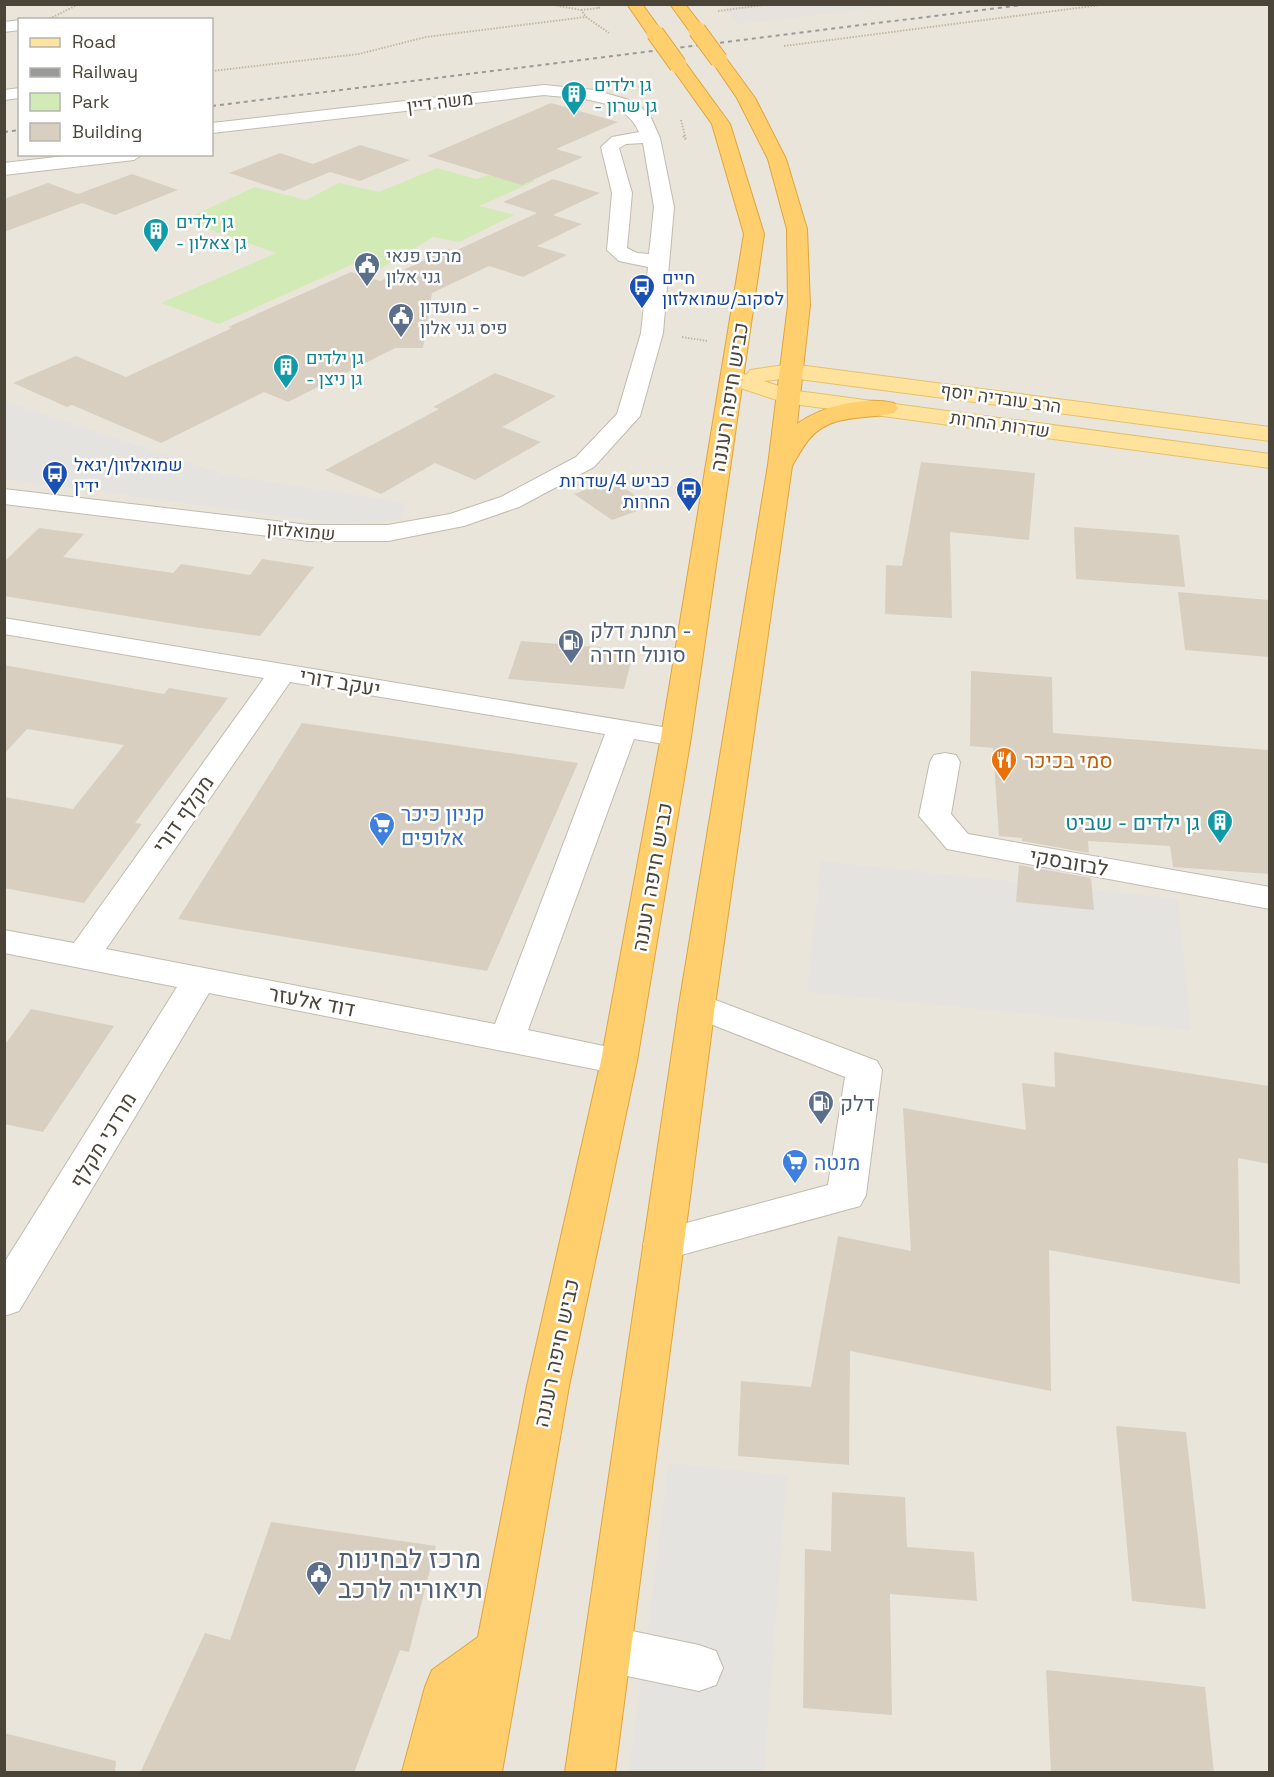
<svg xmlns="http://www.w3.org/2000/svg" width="1274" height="1777" font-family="'Space Grotesk',Heebo,sans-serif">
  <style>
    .residential { fill: #eae5da; fill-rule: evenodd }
    .industrial { fill: #e6e2dd }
    .green { fill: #d2eab5 }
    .parking { fill: #e5e3e0 }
    .building { fill: #d8cfc1 }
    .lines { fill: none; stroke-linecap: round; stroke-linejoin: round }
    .minor-casing { stroke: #c2bbae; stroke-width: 2 }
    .major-casing { stroke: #e6c16a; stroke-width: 2 }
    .highway-casing { stroke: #e0a43c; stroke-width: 2 }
    .path { stroke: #c4b79f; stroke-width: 2; stroke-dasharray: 1.5 1.5; stroke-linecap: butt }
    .minor { fill: #fff; fill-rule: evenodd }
    .major { fill: #ffe39c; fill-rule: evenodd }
    .highway { fill: #ffcf6e; fill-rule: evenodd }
    .rail { stroke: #9a9a9a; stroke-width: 2; stroke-dasharray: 4 4; stroke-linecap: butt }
    .highway-bridge-casing { stroke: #e0a43c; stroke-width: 19; stroke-linecap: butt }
    .highway-bridge { stroke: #ffcf6e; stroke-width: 17 }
    .labels { text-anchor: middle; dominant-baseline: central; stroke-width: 5; stroke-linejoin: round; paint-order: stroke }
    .far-culture-label { font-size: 18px; fill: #0d838f; stroke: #fff; text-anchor: start }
    .far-street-label { font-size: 18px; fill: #4b4439; stroke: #fff }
    .far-service-label { font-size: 18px; fill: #4e5e75; stroke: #fff; text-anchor: start }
    .far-transit-label { font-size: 18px; fill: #164399; stroke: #fff; text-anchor: start }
    .street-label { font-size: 21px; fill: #4b4439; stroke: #fff }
    .service-label { font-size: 21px; fill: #4e5e75; stroke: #fff; text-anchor: start }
    .food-label { font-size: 21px; fill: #c56008; stroke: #fff; text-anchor: start }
    .shop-label { font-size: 21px; fill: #366cbe; stroke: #fff; text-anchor: start }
    .culture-label { font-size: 21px; fill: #0d838f; stroke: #fff; text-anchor: end }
    .near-service-label { font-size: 26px; fill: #4e5e75; stroke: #fff; text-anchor: start }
  </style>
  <rect width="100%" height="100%" fill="#f6f3ec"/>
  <path class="residential" d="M5 5H1269V1772H5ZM20 20H212V154H20Z"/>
  <path class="industrial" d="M722 5H899L738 24Z"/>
  <path class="green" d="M437 168 476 179 500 171 535 181 479 206 514 215 459 242 433 237 378 270 355 263 219 324 161 303 276 253 183 220 255 187 306 200 339 183 379 192Z"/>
  <path class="parking" d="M5 401 226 475 406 503 400 520 340 524 5 479Z
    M821 861 1178 899 1191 1030 807 992Z
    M669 1463 787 1476 764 1772H629Z"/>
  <path class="building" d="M551 103 618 122 556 149 583 157 522 185 427 156Z
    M360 145 410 160 360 181 330 172 284 191 229 173 280 153 313 164Z
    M132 174 178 190 115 215 82 203 4 232V199L48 183 78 194Z
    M553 179 600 193 553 215 582 224 537 246 567 255 523 277 489 266 432 293 423 348H395L288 402 264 392 161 443 72 405 67 407 13 383 76 356 126 377 232 328 228 327 351 272 380 281 448 249 455 251 537 213 503 202Z
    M495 373 556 396 502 427 541 442 475 480 435 463 381 494 325 470 439 409 433 407Z
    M921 462 1035 473 1029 540 950 532 952 618 885 614 886 565 902 566Z
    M613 480 651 506 612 520 574 494Z
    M1074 527 1179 535 1185 587 1076 579Z
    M39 528 84 534 63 557 173 573 181 564 250 575 262 559 314 567 260 636 187 626 4 596V562Z
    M1178 592 1269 600V657L1185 650Z
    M521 641 634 650 624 689 508 679Z
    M4 665 164 694 169 688 228 698 135 823 142 824 84 903 4 888V797L73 809 124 745 27 729 4 754Z
    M971 671 1052 677 1053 733 1269 750V874L1173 867 1170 846 1088 841 1089 853 1022 841V838L999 836 993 748 970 746Z
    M302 723 578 763 487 971 178 919Z
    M1019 865 1091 878 1094 910 1016 902Z
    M31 1009 114 1026 43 1132 4 1124V1046Z
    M1054 1052 1269 1086V1164L1238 1158 1240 1284 1049 1250 1051 1391 850 1351 849 1465 738 1456 741 1381 811 1387 838 1236 911 1251 903 1108 1026 1130 1022 1083 1055 1087Z
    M1116 1426 1186 1432 1206 1609 1132 1601Z
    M832 1492 905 1497 907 1547 974 1552 977 1601 890 1594 892 1715 803 1708 805 1549 831 1551Z
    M271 1522 436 1546 409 1652 400 1650 354 1773H140L205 1633 230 1640Z
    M1046 1670 1205 1687 1214 1773H1051Z
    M4 1733 116 1761 115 1773H4Z"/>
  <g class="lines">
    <defs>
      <path id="minor" d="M20 20V30L4 32V22Z
        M544 85 594 90 629 100 641 107 651 118 660 138 674 207 663 333 640 416 594 467 519 507 464 526 388 541H309L4 504V489L309 525H388L450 514 501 497 576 457 617 414 641 333 648 267 619 261 607 250 612 193 601 147 612 137 639 132C624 97 578 99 544 95L212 133V123ZM643 143 654 207 649 254 637 253 627 248 632 193 619 148 626 144Z
        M20 88V98L4 100V90Z
        M82 154H143L134 160 4 175V163Z
        M4 618 687 731 691 737 687 743 676 746 634 739 528 1030 632 1052 637 1061 632 1070 619 1074 209 993 19 1311 4 1316V1263L177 987 4 953V930L74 943 264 678 4 634ZM290 682 605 734 495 1024 106 949Z
        M945 753 956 755 960 762 951 814 968 834 1270 887V909L947 849 919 816 930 762 934 755Z
        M697 993 877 1061 882 1070 866 1195 860 1206 663 1260 649 1255 643 1244 649 1233 828 1185 845 1077 685 1014 679 1005 685 996Z
        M608 1626 699 1645 716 1651 723 1668 716 1685 699 1691 608 1672 591 1665 584 1649 591 1633Z"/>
      <path id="major" d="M791 364 1270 427V441L791 378 764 381 790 390 1270 454V468L786 403 725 383 722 378 725 373 733 371 747 375 750 370Z"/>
      <path id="highway" d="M627 4H642L663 33 661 36H649Z
        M670 4H685L705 30 703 33H691Z
        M719 55 725 57 755 98 786 159 807 229 810 305 797 424C821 406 865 396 894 403L898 408 894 413C865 420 832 413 810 438 803 446 798 456 792 466L715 1005 615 1772H565L679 1005 768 465 788 305 787 229 768 159 737 98 711 60Z
        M678 60 684 61 730 124 764 234 691 737 637 1061 569 1386 502 1772H402L425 1687 432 1670 478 1637 527 1386 601 1061 661 737 744 234 712 124 670 65Z"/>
    </defs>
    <use href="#minor" class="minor-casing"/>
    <use href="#major" class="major-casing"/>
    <use href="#highway" class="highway-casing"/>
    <path class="path" d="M191 4H205
      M548 4 581 10 586 17 609 33
      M581 10 599 8 597 4
      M718 11 771 4
      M47 20 77 5 86 4
      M784 46 1108 4
      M212 71 359 54 426 37 586 17
      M681 120 686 140 682 135
      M682 337 707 341"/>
    <use href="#minor" class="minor"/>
    <use href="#major" class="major"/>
    <use href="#highway" class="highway"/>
    <path class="rail" d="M212 106 1030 4
      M4 132 20 130"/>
    <defs>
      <path id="highway-bridge" d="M697 30 719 60
        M655 33 678 65"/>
    </defs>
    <use href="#highway-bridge" class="highway-bridge-casing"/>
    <use href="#highway-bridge" class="highway-bridge"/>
  </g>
  <defs>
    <symbol id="building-pin" viewBox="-11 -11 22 30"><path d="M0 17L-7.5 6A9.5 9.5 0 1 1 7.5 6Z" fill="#0f9aa8" stroke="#fff"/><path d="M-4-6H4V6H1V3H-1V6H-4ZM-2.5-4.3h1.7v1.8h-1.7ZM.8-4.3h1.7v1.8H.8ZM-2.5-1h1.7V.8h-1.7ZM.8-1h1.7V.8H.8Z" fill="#fff"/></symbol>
    <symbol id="civic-pin" viewBox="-11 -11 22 30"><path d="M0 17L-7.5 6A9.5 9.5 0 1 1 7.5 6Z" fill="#5c6f8a" stroke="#fff"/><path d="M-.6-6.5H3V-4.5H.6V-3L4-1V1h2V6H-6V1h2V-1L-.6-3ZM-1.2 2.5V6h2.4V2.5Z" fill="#fff"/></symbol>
    <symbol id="bus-pin" viewBox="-11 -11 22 30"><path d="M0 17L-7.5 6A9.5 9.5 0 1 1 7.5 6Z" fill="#1a4fb4" stroke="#fff"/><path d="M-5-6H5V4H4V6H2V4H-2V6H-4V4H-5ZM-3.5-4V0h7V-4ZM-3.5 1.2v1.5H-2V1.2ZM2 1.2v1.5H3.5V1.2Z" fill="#fff"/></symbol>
    <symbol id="fuel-pin" viewBox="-11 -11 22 30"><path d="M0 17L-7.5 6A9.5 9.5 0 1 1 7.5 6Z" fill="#5c6f8a" stroke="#fff"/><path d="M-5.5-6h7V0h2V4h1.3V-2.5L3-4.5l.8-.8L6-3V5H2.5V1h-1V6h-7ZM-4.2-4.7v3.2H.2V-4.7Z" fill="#fff"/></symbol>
    <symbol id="restaurant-pin" viewBox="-11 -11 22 30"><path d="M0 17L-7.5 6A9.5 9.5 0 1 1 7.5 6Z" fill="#e8710a" stroke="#fff"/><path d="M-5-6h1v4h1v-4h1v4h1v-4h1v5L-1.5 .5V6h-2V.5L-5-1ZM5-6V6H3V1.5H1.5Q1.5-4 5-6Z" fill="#fff"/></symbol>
    <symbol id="supermarket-pin" viewBox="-11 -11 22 30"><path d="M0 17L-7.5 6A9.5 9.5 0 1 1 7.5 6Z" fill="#3f7fe0" stroke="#fff"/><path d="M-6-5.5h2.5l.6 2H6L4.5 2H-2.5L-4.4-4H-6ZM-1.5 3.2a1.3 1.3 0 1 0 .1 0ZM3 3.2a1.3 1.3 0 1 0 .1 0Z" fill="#fff"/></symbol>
  </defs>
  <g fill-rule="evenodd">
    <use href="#building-pin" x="559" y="79" width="30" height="40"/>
    <use href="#building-pin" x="141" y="216" width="30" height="40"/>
    <use href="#civic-pin" x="352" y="250" width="30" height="40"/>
    <use href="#bus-pin" x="627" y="272" width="30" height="40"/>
    <use href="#civic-pin" x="386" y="301" width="30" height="40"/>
    <use href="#building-pin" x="271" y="352" width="30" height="40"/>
    <use href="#bus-pin" x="40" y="459" width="30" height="40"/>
    <use href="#bus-pin" x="674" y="475" width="30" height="40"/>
    <use href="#fuel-pin" x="556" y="627" width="30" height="40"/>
    <use href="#restaurant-pin" x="989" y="745" width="30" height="40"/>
    <use href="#building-pin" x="1205" y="807" width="30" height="40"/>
    <use href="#supermarket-pin" x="367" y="810" width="30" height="40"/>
    <use href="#fuel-pin" x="806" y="1088" width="30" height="40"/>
    <use href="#supermarket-pin" x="780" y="1147" width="30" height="40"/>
    <use href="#civic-pin" x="304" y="1559" width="30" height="40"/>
  </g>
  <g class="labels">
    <g class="far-culture-label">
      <text x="594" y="84">גן ילדים<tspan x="594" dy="21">- גן שרון</tspan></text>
      <text x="176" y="221">גן ילדים<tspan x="176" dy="21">- גן צאלון</tspan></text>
      <text x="306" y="357">גן ילדים<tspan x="306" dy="21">- גן ניצן</tspan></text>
    </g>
    <g class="far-street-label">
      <text transform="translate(440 102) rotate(-7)">משה דיין</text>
      <text transform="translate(1001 398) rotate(8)">הרב עובדיה יוסף</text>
      <text transform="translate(1000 424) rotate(8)">שדרות החרות</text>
      <text transform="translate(301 531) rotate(5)">שמואלזון</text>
    </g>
    <g class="far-service-label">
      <text x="386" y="255">מרכז פנאי<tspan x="386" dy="21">גני אלון</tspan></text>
      <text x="420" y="306">מועדון -<tspan x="420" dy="21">פיס גני אלון</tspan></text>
    </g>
    <g class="far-transit-label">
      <text x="662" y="277">חיים<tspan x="662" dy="21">לסקוב/שמואלזון</tspan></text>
      <text x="74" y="464">שמואלזון/יגאל<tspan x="74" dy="21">ידין</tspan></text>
      <text x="670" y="480" text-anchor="end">כביש 4/שדרות<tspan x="670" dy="21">החרות</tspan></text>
    </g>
    <g class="street-label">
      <text transform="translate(729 397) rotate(-81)">כביש חיפה רעננה</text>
      <text transform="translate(340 682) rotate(10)">יעקב דורי</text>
      <text transform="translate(183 814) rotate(-55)">מקלף דורי</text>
      <text transform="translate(1069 862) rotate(10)">לבזובסקי</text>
      <text transform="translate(652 877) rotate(-80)">כביש חיפה רעננה</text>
      <text transform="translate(312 1001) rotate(11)">דוד אלעזר</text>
      <text transform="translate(103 1140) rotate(-59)">מרדכי מקלף</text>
      <text transform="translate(556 1353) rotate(-78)">כביש חיפה רעננה</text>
    </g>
    <g class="service-label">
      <text x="590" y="630">תחנת דלק -<tspan x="590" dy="24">סונול חדרה</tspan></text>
      <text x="840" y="1103">דלק</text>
    </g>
    <g class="food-label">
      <text x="1024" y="760">סמי בכיכר</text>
    </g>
    <g class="shop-label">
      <text x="401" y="813">קניון כיכר<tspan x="401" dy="24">אלופים</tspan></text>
      <text x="814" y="1162">מנטה</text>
    </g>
    <g class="culture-label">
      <text x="1200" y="822">גן ילדים - שביט</text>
    </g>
    <g class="near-service-label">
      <text x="338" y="1559">מרכז לבחינות<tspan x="338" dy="30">תיאוריה לרכב</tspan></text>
    </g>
  </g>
  <rect width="1274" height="1777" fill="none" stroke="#4b4439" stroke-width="12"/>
  <rect x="18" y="18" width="195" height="138" fill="#ffffff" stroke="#b7b4b0" stroke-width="1.5"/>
  <rect x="30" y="38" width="30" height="9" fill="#ffe39c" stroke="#b7b4b0" stroke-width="1.5"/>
  <text x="72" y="48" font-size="18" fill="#4b4439">Road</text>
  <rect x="30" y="68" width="30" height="9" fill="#9a9a9a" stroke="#b7b4b0" stroke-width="1.5"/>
  <text x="72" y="78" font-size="18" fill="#4b4439">Railway</text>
  <rect x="30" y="93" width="30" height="18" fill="#d2eab5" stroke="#b7b4b0" stroke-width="1.5"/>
  <text x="72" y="108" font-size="18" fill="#4b4439">Park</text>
  <rect x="30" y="123" width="30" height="18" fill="#d8cfc1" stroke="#b7b4b0" stroke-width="1.5"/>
  <text x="72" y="138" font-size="18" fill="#4b4439">Building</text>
</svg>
